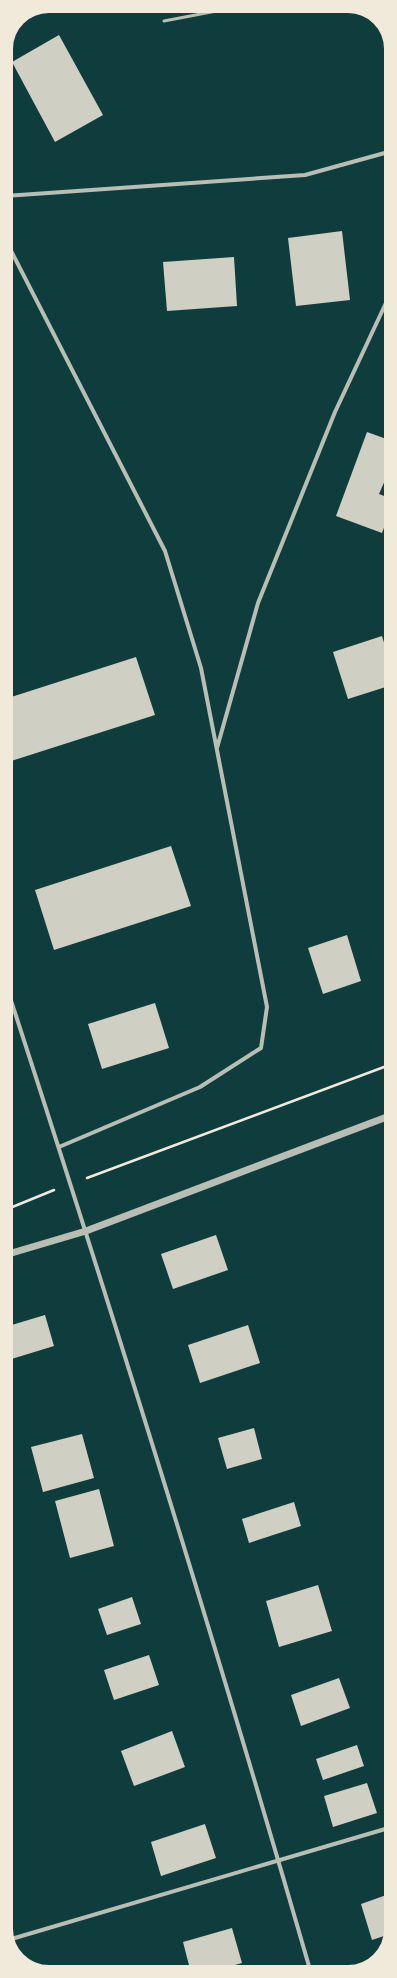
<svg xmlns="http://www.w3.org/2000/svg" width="397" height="1978" font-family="'PT Sans Narrow',sans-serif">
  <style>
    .building { fill: #cfcfc3 }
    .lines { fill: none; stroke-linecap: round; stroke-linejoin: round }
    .path { stroke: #f1e9da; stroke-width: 2.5 }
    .service { stroke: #b8beb3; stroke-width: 3 }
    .minor { stroke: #b8beb3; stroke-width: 4 }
    .tertiary { stroke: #b8beb3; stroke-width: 7 }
    .rim { fill: none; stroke: #f1e9da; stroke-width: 2 }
  </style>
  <rect width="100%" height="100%" fill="#0f3d3e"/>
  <path class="building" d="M59 35 103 115 55 142 12 62Z
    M342 231 350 300 296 306 288 238Z
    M234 257 237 306 167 311 163 262Z
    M367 432 392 441V480L386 478 379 494 392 499V507L382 533 336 516Z
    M382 636 392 669V685L348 699 333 652Z
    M136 657 155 715 5 763V699Z
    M171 846 191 906 54 950 35 890Z
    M347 935 361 981 323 994 308 948Z
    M155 1003 169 1048 102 1069 88 1024Z
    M216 1235 228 1270 173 1289 161 1254Z
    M45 1315 54 1346 5 1361V1327Z
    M248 1325 260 1363 200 1383 188 1345Z
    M254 1428 262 1459 227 1469 218 1438Z
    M82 1434 94 1478 43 1492 31 1447Z
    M99 1489 114 1546 70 1558 55 1501Z
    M294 1502 301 1526 249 1543 242 1519Z
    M318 1585 332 1631 279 1647 266 1601Z
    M132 1597 141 1624 107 1635 98 1609Z
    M149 1655 159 1685 114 1700 104 1670Z
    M339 1678 350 1708 301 1726 291 1695Z
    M172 1731 185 1767 134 1786 121 1751Z
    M357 1745 364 1766 323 1780 316 1759Z
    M367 1783 377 1813 333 1827 324 1796Z
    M205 1824 216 1858 161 1876 151 1842Z
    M392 1893V1929L390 1934 372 1940 361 1904Z
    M232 1928 242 1963 207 1973H191L183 1942Z"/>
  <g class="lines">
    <path class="path" d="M87 1178 392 1064
      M5 1210 54 1190"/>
    <path class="service" d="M164 21 248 5"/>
    <path class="minor" d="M5 196 305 175 392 151
      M5 239 165 551 201 668 267 1007 261 1048 200 1087 59 1147
      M217 748 258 603 335 412 392 290
      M5 982C112 1310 215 1641 311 1973
      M8 1940 392 1827"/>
    <path class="tertiary" d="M5 1255 86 1231 392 1115"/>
  </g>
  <path d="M0 0H397V1978H0ZM49 12H348A37 37 0 0 1 385 49V1929A37 37 0 0 1 348 1966H49A37 37 0 0 1 12 1929V49A37 37 0 0 1 49 12Z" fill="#f1e9da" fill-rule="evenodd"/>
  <path class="rim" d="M49 12H348A37 37 0 0 1 385 49V1929A37 37 0 0 1 348 1966H49A37 37 0 0 1 12 1929V49A37 37 0 0 1 49 12Z"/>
</svg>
